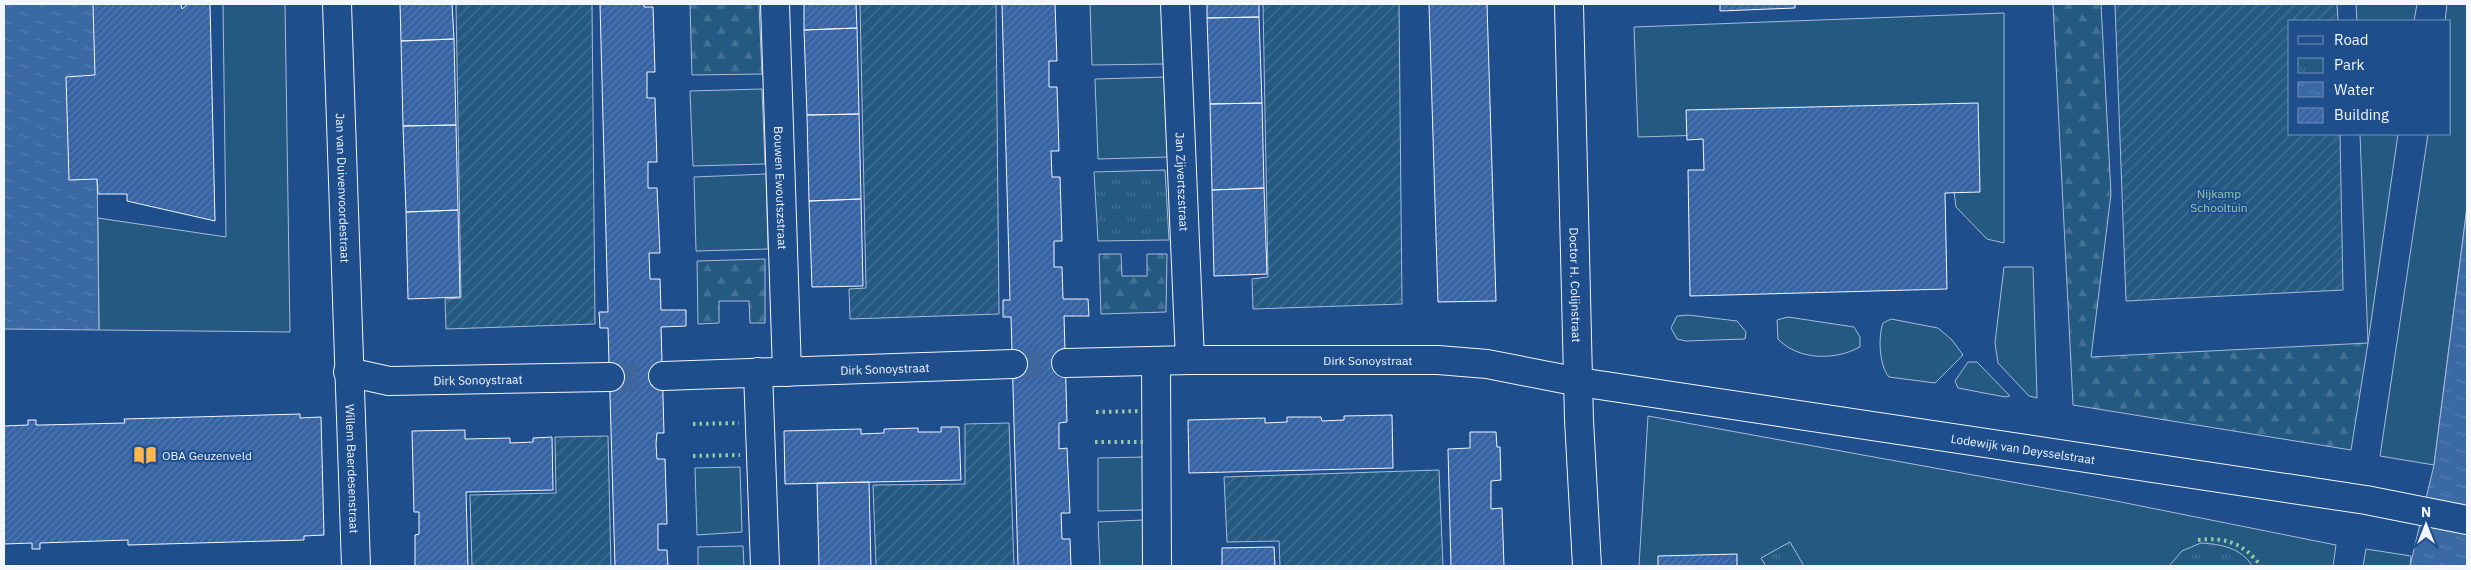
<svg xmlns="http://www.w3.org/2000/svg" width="2471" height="570" font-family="'IBM Plex Sans',sans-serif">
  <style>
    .grass { fill: #245a82; stroke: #a8bbd7 }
    .forest { fill: url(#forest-firs); stroke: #a8bbd7 }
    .park { fill: url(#park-tufts); stroke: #a8bbd7 }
    .garden { fill: url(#garden-furrows); stroke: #a8bbd7 }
    .water { fill: url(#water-ripples); stroke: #a8bbd7 }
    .building { fill: url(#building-hatch); stroke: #f2f6ff }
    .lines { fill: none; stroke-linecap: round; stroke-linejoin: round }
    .minor-tunnel { stroke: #3f679d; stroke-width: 28; stroke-dasharray: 28 14; stroke-linecap: butt }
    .minor-casing { stroke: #f2f6ff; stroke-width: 30 }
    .minor { stroke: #1f4e8c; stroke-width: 28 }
    .hedge { stroke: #97c8a6; stroke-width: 4; stroke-dasharray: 2.5 4; stroke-linecap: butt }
    .labels { text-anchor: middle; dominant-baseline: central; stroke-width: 4; stroke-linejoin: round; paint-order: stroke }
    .street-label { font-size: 12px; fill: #f2f6ff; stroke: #1f4e8c }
    .park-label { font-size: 12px; fill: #97c8a6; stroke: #1f4e8c }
    .poi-label { font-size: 12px; fill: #f2f6ff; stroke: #1f4e8c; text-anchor: start }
  </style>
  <defs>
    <pattern id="forest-firs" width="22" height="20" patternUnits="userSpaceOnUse" patternTransform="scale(1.25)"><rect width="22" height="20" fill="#245a82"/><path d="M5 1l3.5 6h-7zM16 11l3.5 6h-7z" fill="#447295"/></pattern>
    <pattern id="park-tufts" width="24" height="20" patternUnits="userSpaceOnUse" patternTransform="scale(1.25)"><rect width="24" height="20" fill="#245a82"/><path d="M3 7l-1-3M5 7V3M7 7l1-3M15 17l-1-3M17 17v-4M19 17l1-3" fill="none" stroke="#447295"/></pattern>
    <pattern id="garden-furrows" width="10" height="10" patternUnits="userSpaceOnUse" patternTransform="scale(1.25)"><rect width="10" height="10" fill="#245a82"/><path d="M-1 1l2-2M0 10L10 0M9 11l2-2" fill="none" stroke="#447295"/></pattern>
    <pattern id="water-ripples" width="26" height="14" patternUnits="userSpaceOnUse" patternTransform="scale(1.25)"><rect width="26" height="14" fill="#3b69a3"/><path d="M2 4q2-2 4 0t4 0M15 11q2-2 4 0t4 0" fill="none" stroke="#587fb1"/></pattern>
    <pattern id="building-hatch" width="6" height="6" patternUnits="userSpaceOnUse" patternTransform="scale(1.25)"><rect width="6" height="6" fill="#3563a3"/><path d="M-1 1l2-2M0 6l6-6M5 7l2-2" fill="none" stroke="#537ab1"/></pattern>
  </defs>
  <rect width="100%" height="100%" fill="#1f4e8c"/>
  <path class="grass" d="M223 4H285L290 332 99 330 98 218 226 237Z
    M1090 4H1162L1164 64 1092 65Z
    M2356 4H2417L2414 21H2357Z
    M2447 4H2467V207L2434 465 2380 456 2428 134H2450V21H2445Z
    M2004 13V243L1987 239 1956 207 1946 128 1638 137 1634 27Z
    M1166 77 1169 157 1098 159 1095 79Z
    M762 89 765 164 693 166 690 91Z
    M2360 134H2398L2368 343Z
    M766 174 768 249 696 251 694 177Z
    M2004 267H2033L2037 398 2029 396 1998 363 1995 343Z
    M1688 315 1737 321 1746 332 1745 339 1686 341 1677 339 1671 328 1677 316Z
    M1788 317 1854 327 1860 337V347C1834 361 1798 360 1778 339L1777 320Z
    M1891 319 1938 328 1952 340 1963 355 1935 383 1889 377C1879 365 1878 337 1883 323Z
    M1968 362H1977L2010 396 2005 397 1958 388 1955 381Z
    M1648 416 2111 500 2336 545 2333 566H1639Z
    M1143 457 1144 510 1098 511V458Z
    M740 467 742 532 697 535 695 468Z
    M1143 520 1144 566H1100L1098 522Z
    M743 546 744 566H698V547Z
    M2366 549 2411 556 2410 566H2363Z"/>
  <path class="forest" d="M690 4H759L762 74 692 75Z
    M2053 4H2101L2111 194 2091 357 2368 343 2351 450 2073 405Z
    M1099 254H1121L1122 276H1147V254H1167L1166 312 1101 314Z
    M765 259V323H750L749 301H719V323L698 324 697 261Z"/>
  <path class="park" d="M1165 170 1169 240 1098 241 1094 172Z
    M1790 542 1804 566H1766L1761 558Z
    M2201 543C2220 544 2242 548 2252 566H2169L2182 551Z"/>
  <path class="garden" d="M456 4H592L595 324 446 329 445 299 461 298Z
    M860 4H996L999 314 850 319 849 289 866 288Z
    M1263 4H1399L1402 304 1253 309 1252 279 1268 277Z
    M2115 4H2337L2338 21H2290V134H2340L2343 290 2126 301Z
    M1009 423 1014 566H876L873 485 965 484V424Z
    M608 436 611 566H472L470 495 556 493 555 437Z
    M1439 470 1443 566H1280L1279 541 1227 542 1224 477Z"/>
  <path class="water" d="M4 4H95L99 330 4 329Z
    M2467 207V566H2410L2434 465Z"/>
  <path class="building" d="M93 4H181L182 9 188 4H210L215 221 127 201V194H98L97 179 69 180 66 77 95 75Z
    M400 4H452L454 39 401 41Z
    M600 4H644V7H653L655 72H647V98H655L657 162H648V188H657L660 253H649L650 279H660L661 310H686V326L661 327 664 433H657L656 444 657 459H665L667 524H658V550H667L668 566H615L608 328H600L599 312H608Z
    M804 4H856L857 28 804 30Z
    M1002 4H1055L1057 61H1049V87H1057L1059 151H1051L1052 177H1060L1062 241H1054V267H1062L1063 299H1088L1089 316H1064L1067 422 1059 423V449L1067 448 1070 513H1061L1062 539H1070L1071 566H1018L1011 317H1003V300H1010Z
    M1207 4H1259V17L1207 18Z
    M1429 4H1487L1496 301 1438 302Z
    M1720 4H1795V8L1720 11Z
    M1259 17 1262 103 1210 104 1207 18Z
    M857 28 859 114 807 115 804 30Z
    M454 39 456 125 403 126 401 41Z
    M1262 103 1264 188 1212 190 1210 104Z
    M1978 103 1980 192 1945 193 1947 289 1690 296 1688 170H1704L1703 139 1687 140 1686 110Z
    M859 114 861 199 809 201 807 115Z
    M456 125 458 210 406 212 403 126Z
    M1264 188 1267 274 1214 276 1212 190Z
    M861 199 863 286 812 287 809 201Z
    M458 210 460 297 408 299 406 212Z
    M300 414V418L321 417 324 535 304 536V540L128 545V540L40 543V549H32V543L4 544V426L28 425V420H36V425H42L125 423 124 419Z
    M1392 415 1393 468 1189 473 1188 420 1265 418V423L1287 422V417H1321L1322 421 1344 420V416Z
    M941 427H959L961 480 785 484 784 431 861 429V434L884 433V429L918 428V432H941Z
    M465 430V439L510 438V443L533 442V438L552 437 553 490 466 492 468 566H415V535L419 534V512H414L412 431Z
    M1470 432H1496L1497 447H1500L1501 480 1491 481V509L1502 508 1504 566H1451L1448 449 1470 448Z
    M869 482 871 566H819L817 483Z
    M1274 547 1275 566H1222V548Z
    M1737 554V566H1658V556Z"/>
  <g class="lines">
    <path class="minor-tunnel" d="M1013 364 1066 363
      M610 377 663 376"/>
    <defs>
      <g id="minor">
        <path id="s1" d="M337 4 356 566"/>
        <path id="s2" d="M775 4 787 372"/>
        <path id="s3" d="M1175 4 1190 360"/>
        <path id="s4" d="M1569 4 1579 420 1587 566"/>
        <path d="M1156 362 1157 566"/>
        <path id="s5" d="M1066 363 1190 360H1438L1487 364 1579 382 2366 500 2467 520"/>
        <path id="s6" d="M348 372 389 381 610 377"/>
        <path d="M758 372 765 566"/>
        <path id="s7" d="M663 376 1013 364"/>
      </g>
    </defs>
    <use href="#minor" class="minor-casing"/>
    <use href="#minor" class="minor"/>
    <path class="hedge" d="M1096 412 1142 411
      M693 424 739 423
      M1095 442H1144
      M693 456 740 455
      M2198 540C2226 537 2243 543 2261 566"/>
  </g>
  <defs>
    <symbol id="library-bare" viewBox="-9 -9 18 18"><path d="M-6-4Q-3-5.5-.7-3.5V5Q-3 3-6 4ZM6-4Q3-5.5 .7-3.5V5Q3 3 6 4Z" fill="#ffb74d" stroke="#1f4e8c" stroke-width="2.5" paint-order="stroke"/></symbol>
  </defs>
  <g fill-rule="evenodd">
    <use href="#library-bare" x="129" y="439" width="32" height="32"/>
  </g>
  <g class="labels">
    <g class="street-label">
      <text stroke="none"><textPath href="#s3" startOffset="178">Jan Zijvertszstraat</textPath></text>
      <text stroke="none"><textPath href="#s1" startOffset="184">Jan van Duivenvoordestraat</textPath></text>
      <text stroke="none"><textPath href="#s2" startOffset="184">Bouwen Ewoutszstraat</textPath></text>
      <text stroke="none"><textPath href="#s4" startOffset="281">Doctor H. Colijnstraat</textPath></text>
      <text stroke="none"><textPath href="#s5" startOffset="302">Dirk Sonoystraat</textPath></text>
      <text stroke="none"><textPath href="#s7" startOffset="222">Dirk Sonoystraat</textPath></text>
      <text stroke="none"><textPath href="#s6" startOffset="131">Dirk Sonoystraat</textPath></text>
      <text stroke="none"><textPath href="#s5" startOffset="964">Lodewijk van Deysselstraat</textPath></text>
      <text stroke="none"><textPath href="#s1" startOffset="465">Willem Baerdesenstraat</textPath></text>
    </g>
    <g class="park-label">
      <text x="2219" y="193">Nijkamp<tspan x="2219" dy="14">Schooltuin</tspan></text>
    </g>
    <g class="poi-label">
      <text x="162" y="455">OBA Geuzenveld</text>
    </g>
  </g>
  <rect width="2471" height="570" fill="none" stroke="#f2f6ff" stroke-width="10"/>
  <rect x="2288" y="20" width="162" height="115" fill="#1f4e8c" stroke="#7391ba"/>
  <rect x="2298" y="36" width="25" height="8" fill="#1f4e8c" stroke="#7391ba"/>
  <text x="2334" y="45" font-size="15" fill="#f2f6ff">Road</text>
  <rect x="2298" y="58" width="25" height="15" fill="url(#park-tufts)" stroke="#7391ba"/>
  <text x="2334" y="70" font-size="15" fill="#f2f6ff">Park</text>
  <rect x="2298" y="82" width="25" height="15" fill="url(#water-ripples)" stroke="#7391ba"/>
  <text x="2334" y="95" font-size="15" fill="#f2f6ff">Water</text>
  <rect x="2298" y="108" width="25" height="15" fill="url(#building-hatch)" stroke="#7391ba"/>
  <text x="2334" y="120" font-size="15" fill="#f2f6ff">Building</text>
  <g transform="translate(2426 525)" stroke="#1f4e8c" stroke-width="4" paint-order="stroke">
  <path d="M0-4L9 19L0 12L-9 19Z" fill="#f2f6ff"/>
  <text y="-8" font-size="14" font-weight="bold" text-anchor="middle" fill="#f2f6ff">N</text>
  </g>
</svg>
